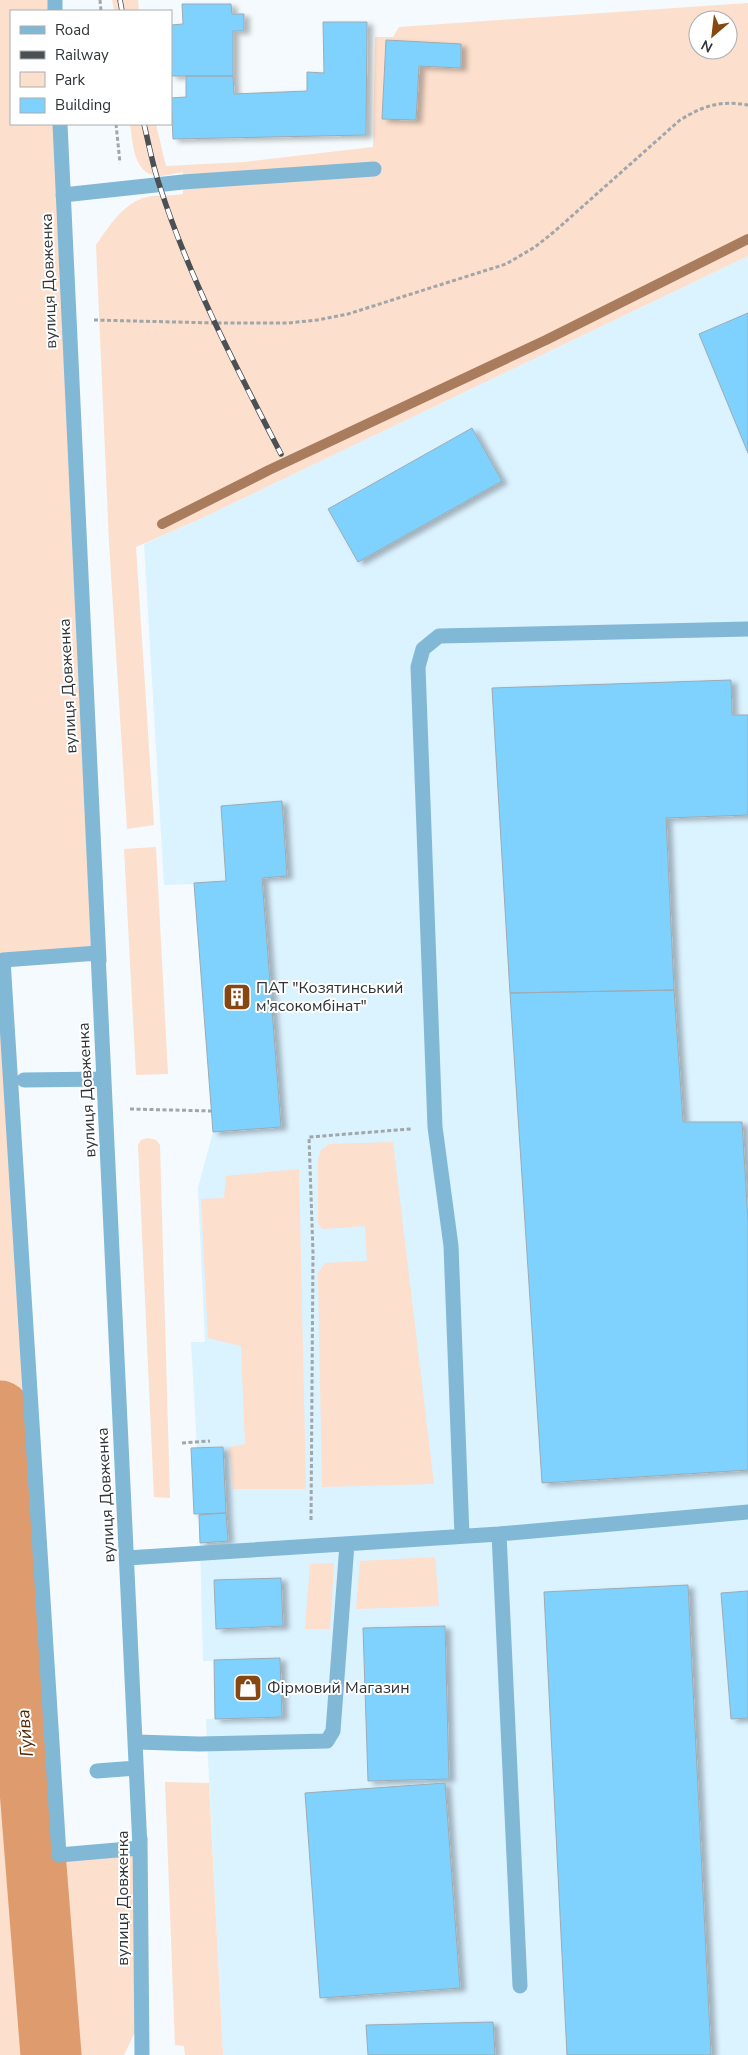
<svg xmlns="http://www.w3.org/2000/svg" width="748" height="2055" font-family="'Nunito Sans',sans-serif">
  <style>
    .built { fill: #dbf2ff }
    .green { fill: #fcdfcd; fill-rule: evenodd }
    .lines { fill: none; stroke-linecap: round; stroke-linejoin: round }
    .stream { stroke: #a97c5d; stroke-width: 10 }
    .river { stroke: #de9b6d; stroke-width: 61 }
    .building { fill: #7fd2fd; stroke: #9dabb3; filter: url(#shadow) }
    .path { stroke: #a0a6a9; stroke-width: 3; stroke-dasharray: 4 2.5; stroke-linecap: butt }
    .minor { stroke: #80b8d6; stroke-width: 15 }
    .rail-casing { stroke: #4a5053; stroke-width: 5.5 }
    .rail { stroke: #fff; stroke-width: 4; stroke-dasharray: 11; stroke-linecap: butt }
    .labels { text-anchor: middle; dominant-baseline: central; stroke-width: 4; stroke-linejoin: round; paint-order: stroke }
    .street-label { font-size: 16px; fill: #2e3437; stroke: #fff }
    .poi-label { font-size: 16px; fill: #2e3437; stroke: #fff; text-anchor: start }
    .water-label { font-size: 18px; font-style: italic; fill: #512601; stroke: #fff }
  </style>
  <defs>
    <filter id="shadow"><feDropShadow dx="5.5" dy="3" stdDeviation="2.5" flood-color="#0004"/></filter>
  </defs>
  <rect width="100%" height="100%" fill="#f4fafd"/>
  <path class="built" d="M748 256V2055H223L206 1719 282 1716 280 1659 203 1661 200 1543 199 1515 194 1514 191 1448H197L191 1342H205L198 1188 213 1132 194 884 164 885 144 544 198 520Z"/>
  <path class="green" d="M0 0H55V11H11V124H60L98 953 3 960 59 1855 140 1848 141 2020 124 2055H0Z
    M112 0H138L139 11H114Z
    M748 3V256L198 520 136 547 154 825 127 829 109 542 96 245C111 224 124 201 151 196 162 195 173 196 183 194V172C175 173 167 176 159 176 133 175 133 143 130 124H156L166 166 244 162 373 147 375 37H393L399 27ZM698 20H728V50H698Z
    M156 847 168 1074 136 1075 124 849Z
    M148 1138 156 1140 160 1145 170 1498 154 1497 138 1145 141 1140Z
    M393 1142 434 1484 322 1487 318 1273 325 1263 367 1261 365 1226 322 1229 318 1223V1160L321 1150 329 1144Z
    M299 1169 306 1489H233L229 1447 245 1444 241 1346 208 1338 201 1199 224 1198 226 1176Z
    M435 1557 439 1606 356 1609 360 1561Z
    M334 1563 330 1629H305L310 1564Z
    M165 1782 209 1783 223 2055H185L184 2046 175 2045Z"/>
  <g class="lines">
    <path class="stream" d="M162 524 269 470 546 340 748 239"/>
    <path class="river" d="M0 1411 51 2055"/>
  </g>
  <path class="building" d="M182 4H231L232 14H244V31H233V76H171V25L183 24Z
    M323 22H367L366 135 173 139 171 98 186 97V76H233L234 94 307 91V72L324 73Z
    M386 40 461 44V68L419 66 416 120 382 119Z
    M748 313V453L699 334Z
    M472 428 502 481 358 562 328 509Z
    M731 680 732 715H748V815L666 818 674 990 510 993 492 688Z
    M282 801 287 876 262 878 281 1127 213 1132 194 883 226 881 221 806Z
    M674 990 683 1122H742L748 1222V1470L542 1483 510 993Z
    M223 1447 226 1513 194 1514 191 1448Z
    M226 1513 228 1541 200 1543 199 1515Z
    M281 1578 283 1626 216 1629 214 1580Z
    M688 1585 711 2055H567L544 1592Z
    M748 1591V1718L731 1719 721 1593Z
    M445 1626 449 1779 368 1781 363 1628Z
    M280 1658 282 1717 215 1719 214 1660Z
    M445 1783 460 1988 320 1998 305 1793Z
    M493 2022 495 2055H368L366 2025Z"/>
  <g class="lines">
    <path class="path" d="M100 0 101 11
      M116 124 120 163
      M94 320 214 323H288L317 320 348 314 506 264 535 247 555 231 680 120C703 106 720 100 748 105
      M130 1109 212 1111
      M182 1443 210 1441
      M311 1520 313 1253 309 1137 411 1129"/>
    <path class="minor" d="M55 0V11
      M60 124 99 961
      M63 195 183 182 374 169
      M98 953 140 1848 59 1855 3 960Z
      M24 1080 104 1079
      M499 1534 520 1986
      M462 1536 451 1246 435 1127 418 667 423 649 439 636 748 629
      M127 1558 499 1534 748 1512
      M137 1742 199 1744 327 1741 333 1731 347 1544
      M97 1771 136 1768
      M140 1838 142 2055"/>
    <defs>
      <path id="rail" d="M120 0 122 11
        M144 124C149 145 153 167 160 187 190 280 236 367 281 454"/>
    </defs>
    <use href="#rail" class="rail-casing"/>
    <use href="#rail" class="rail"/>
  </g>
  <defs>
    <symbol id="building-square" viewBox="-11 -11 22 22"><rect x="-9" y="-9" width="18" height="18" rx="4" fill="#874710" stroke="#fff"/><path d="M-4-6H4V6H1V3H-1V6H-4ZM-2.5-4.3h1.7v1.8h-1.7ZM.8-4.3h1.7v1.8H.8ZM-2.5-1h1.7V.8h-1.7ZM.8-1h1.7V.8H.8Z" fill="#fff"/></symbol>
    <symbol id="shop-square" viewBox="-11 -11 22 22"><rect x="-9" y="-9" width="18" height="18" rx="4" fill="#874710" stroke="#fff"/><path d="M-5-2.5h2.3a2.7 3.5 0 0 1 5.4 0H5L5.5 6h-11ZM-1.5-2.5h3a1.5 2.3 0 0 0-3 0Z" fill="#fff"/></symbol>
  </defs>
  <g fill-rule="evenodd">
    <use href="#building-square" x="221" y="981" width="32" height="32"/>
    <use href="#shop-square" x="232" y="1672" width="32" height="32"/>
  </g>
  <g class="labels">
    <g class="street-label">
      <text transform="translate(49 281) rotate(-92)">вулиця Довженка</text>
      <text transform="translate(68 686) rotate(-93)">вулиця Довженка</text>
      <text transform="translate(87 1090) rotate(-93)">вулиця Довженка</text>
      <text transform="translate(106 1495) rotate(-93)">вулиця Довженка</text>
      <text transform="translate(123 1898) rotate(-90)">вулиця Довженка</text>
    </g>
    <g class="poi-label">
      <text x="256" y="988">ПАТ "Козятинський<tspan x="256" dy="18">м'ясокомбінат"</tspan></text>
      <text x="267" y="1688">Фірмовий Магазин</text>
    </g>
    <g class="water-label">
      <text transform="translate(25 1733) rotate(-95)">Гуйва</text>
    </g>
  </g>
  <rect x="10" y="10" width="162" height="115" fill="#ffffff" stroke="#abaeaf"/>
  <rect x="20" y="26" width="25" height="8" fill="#80b8d6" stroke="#abaeaf"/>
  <text x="55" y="35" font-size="15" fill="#2e3437">Road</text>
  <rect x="20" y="51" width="25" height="8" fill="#4a5053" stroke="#abaeaf"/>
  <text x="55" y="60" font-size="15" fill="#2e3437">Railway</text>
  <rect x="20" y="72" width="25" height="15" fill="#fcdfcd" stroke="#abaeaf"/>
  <text x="55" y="85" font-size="15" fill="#2e3437">Park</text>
  <rect x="20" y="98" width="25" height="15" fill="#7fd2fd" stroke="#abaeaf"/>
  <text x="55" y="110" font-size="15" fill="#2e3437">Building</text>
  <g transform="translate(713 35) rotate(208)"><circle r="24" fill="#ffffff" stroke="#abaeaf"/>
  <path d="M0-4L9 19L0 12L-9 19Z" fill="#874710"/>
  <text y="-8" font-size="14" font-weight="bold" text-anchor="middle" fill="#2e3437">N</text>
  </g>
</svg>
